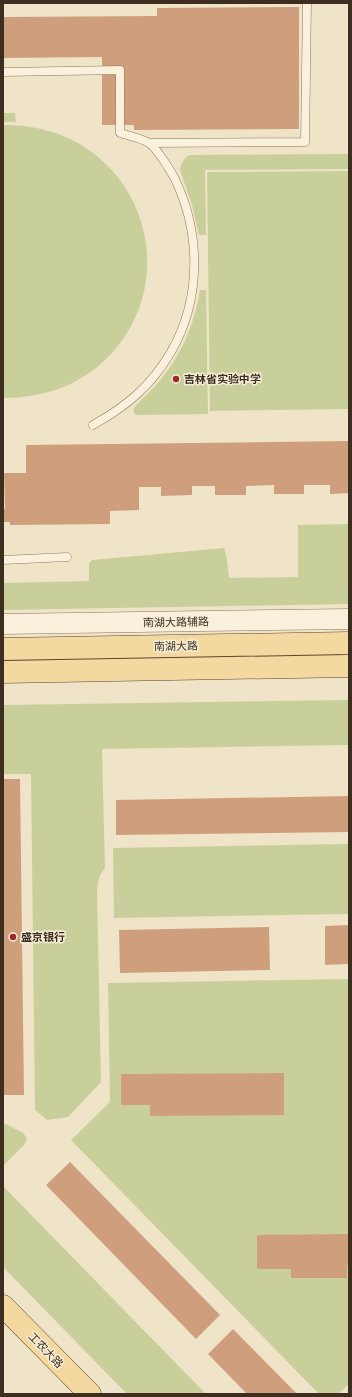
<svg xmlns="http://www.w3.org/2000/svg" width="352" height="1397" font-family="'PT Serif','Noto Sans SC',serif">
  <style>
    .green { fill: #c9cf9b }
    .building { fill: #cf9f7d }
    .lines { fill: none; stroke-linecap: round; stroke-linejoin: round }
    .service-casing { stroke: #8d765c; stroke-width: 9 }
    .tertiary-casing { stroke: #8d765c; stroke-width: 21 }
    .primary-casing { stroke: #5b4430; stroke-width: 23 }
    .service { stroke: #faf1dc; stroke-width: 8 }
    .tertiary { stroke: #faf1dc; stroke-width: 20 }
    .primary { stroke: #f3d9a0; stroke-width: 22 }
    .poi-dot { fill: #9e2a2b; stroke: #f7eed8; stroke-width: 1.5 }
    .labels { text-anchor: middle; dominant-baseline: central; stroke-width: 3; stroke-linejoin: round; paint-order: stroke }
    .poi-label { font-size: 11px; font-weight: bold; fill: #3d2e20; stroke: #f7eed8; text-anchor: start }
    .street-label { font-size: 11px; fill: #3d2e20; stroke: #f7eed8 }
  </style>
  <rect width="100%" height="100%" fill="#f0e4c8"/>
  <path class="green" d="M3 113H15L16 122H3Z
    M3 125C36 125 67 133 93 153 160 204 166 302 105 360 77 387 41 398 3 398Z
    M349 154V169L205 170 206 235H199L192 205 180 170C181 163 183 160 189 155Z
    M349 171V409L210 411 207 172Z
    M200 290H206L208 414 136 415 134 413V408C142 398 153 390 161 379 182 354 195 322 200 290Z
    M349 524V604L3 610V583L89 581V563L92 560 224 548 227 559 229 578 298 577V525Z
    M349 700V745L102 749 105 868 99 877 97 891 101 1082 68 1117 47 1120 35 1110 31 774H3V705Z
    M349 844V914L114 918 113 848Z
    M349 979V1384L338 1394H319L71 1140 110 1102 108 983Z
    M3 1124H6L23 1133 27 1138 25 1144 3 1166Z
    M3 1186 206 1394H127L3 1267Z"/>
  <path class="building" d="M299 7V129L134 130V125H102V57L3 58V17L157 16V8Z
    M349 441V493L330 494V485H304V494H274V485L246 486V495H215V486H192V495L161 496V487H139V510L110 511V524L10 525V522H3V509H5L4 473H26V445Z
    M3 779H20L24 1095H3Z
    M349 796V832L116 835V800Z
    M349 925V964L325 965V926Z
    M269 927 270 970 120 973 119 930Z
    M284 1073V1115L150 1116V1105H121V1074Z
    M70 1162 220 1315 196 1339 46 1185Z
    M349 1234V1265H347V1278H291V1269H257V1235Z
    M233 1329 297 1394H247L208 1354Z"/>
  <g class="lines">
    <defs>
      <path id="service" d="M3 72 120 70V133C129 136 141 138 149 143 156 147 170 170 174 177 201 232 202 298 171 352 151 386 127 406 93 425
        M150 143 305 142 307 3
        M3 560 67 557"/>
      <path id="tertiary" d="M3 624 349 619"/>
      <path id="primary" d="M3 649 349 643
        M3 672 349 666
        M3 1306 90 1394"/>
    </defs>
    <use href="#service" class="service-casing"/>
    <use href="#tertiary" class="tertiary-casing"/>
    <use href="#primary" class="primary-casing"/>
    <use href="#service" class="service"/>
    <use href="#tertiary" class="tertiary"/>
    <use href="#primary" class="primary"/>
  </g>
  <g class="poi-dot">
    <circle cx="176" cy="379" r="4"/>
    <circle cx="13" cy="937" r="4"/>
  </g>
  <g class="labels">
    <g class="poi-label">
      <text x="184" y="379">吉林省实验中学</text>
      <text x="21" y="937">盛京银行</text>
    </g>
    <g class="street-label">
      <text transform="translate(176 622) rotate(-1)">南湖大路辅路</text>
      <text transform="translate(176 646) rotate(-1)">南湖大路</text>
      <text transform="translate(46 1350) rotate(46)">工农大路</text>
    </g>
  </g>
  <rect width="352" height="1397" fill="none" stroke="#3d2e20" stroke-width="8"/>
</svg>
